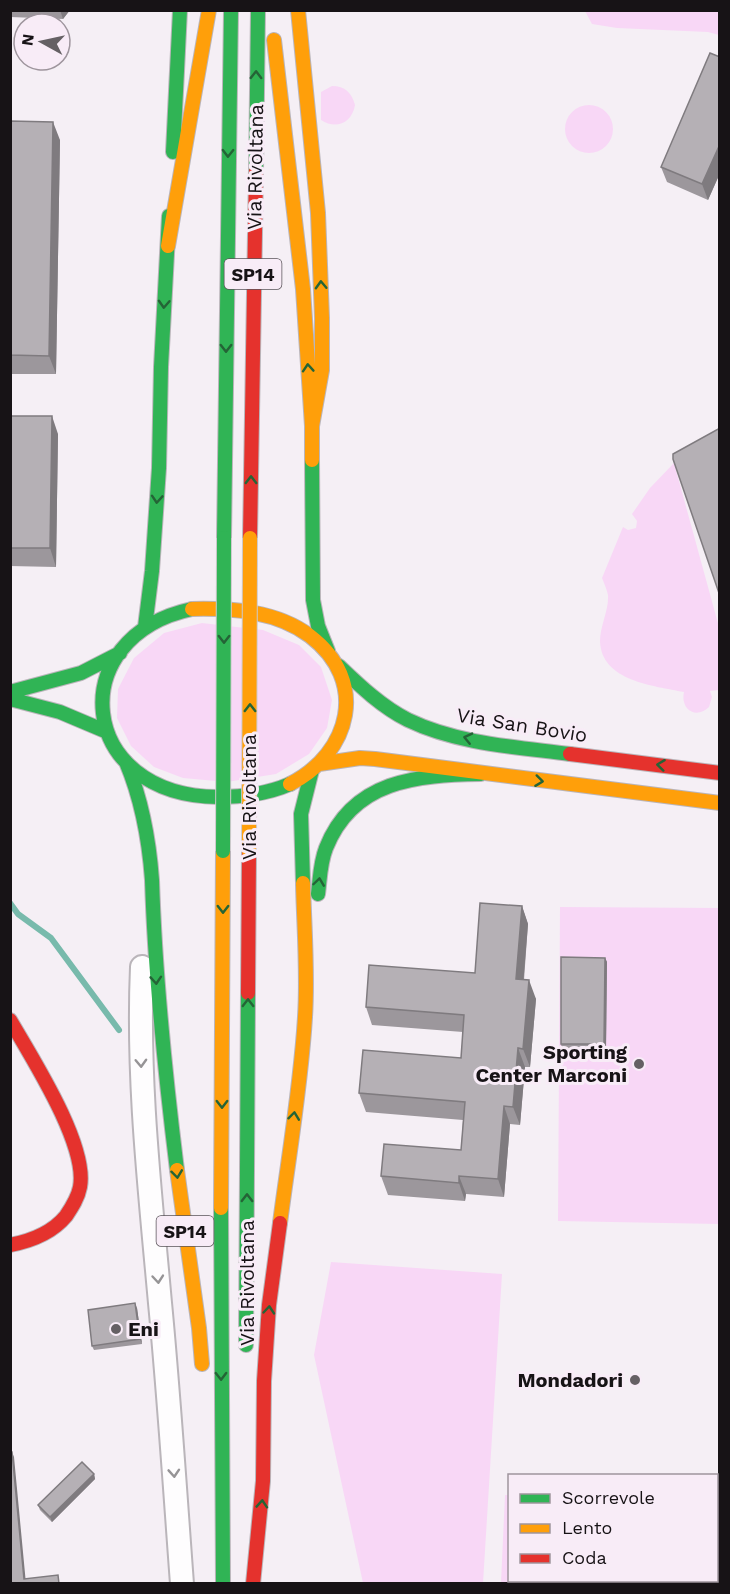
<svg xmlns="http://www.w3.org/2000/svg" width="730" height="1594" font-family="'Work Sans',sans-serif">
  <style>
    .green { fill: #f8d7f6 }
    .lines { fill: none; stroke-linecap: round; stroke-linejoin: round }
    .stream { stroke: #78baac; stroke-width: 6 }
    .street-casing { stroke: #bab5ba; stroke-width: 26 }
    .fast-casing { stroke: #bab5ba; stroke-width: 16 }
    .slow-casing { stroke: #bab5ba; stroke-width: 16 }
    .jam-casing { stroke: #bab5ba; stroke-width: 16 }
    .street { stroke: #fefdfe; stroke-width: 22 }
    .fast { stroke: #30b455; stroke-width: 14 }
    .slow { stroke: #ff9f0a; stroke-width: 14 }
    .jam { stroke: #e5322d; stroke-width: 14 }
    .fast-bridge-casing { stroke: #cdcacc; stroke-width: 16; stroke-linecap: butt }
    .slow-bridge-casing { stroke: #cdcacc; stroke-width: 16; stroke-linecap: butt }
    .fast-bridge { stroke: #30b455; stroke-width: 14 }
    .slow-bridge { stroke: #ff9f0a; stroke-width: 14 }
    .wall { fill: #9c979c }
    .shaded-wall { fill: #7f7b7f }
    .building { fill: #b5b0b5; stroke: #7f7b7f; stroke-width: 1.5 }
    .oneway { stroke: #246436 }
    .oneway2 { stroke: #969496 }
    .poi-dot { fill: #656064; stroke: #f8ecf7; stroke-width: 2 }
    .labels { text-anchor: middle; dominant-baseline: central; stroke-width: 6; stroke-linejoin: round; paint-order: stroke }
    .shield { fill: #f8ecf7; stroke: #5a545a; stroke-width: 1.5 }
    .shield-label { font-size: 18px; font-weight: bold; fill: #171316 }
    .street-label { font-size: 20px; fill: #171316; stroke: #f8ecf7 }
    .poi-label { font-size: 20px; font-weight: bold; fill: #171316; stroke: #f8ecf7; text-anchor: end }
  </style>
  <rect width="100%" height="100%" fill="#f5eff5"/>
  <path class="green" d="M585 11H719V35L708 32 617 28 592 24Z
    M332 86C345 86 352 93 355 105 352 123 336 130 321 120V92Z
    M565 129a24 24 0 1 1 48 0a24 24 0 1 1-48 0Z
    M674 463 719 627V690L710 691 712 697 709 707C696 720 680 709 684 692 654 686 601 681 600 641 600 626 609 610 608 595 607 590 604 583 602 578L623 527 628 530 636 528 637 521 632 514 650 488Z
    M202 623 263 630 299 645 321 667 332 700 327 728 309 754 276 774 227 782 183 778 154 767 131 746 117 718 118 689 134 658 164 633Z
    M560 907 719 908V1224L558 1221Z
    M331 1262 502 1274 483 1583H363L314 1355Z
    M505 1495H509L510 1580H716V1495H719V1583H501Z"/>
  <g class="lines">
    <path class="stream" d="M10 903 18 914 51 938 119 1030"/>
    <defs>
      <path id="street" d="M142 967C137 1080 150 1191 160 1303 169 1396 175 1490 182 1584"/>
      <path id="fast" d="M173 152 180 10
        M256 171 258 10
        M312 460 313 600 318 626 328 651
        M224 538 231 10
        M192 609C62 637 76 796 218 797 243 797 267 794 290 784
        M145 627 152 571 159 468 161 367 169 216
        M339 666C360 686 382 707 408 720 458 744 516 747 570 754
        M10 692 81 673 120 653
        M10 699 60 712 105 731
        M126 762C142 800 149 839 152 880
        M152 880C155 977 165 1073 177 1170
        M303 883 301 814 312 770
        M318 894C320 879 320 863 326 848 353 780 417 775 481 774
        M221 1208 223 1584
        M246 1345 248 993"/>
      <path id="slow" d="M298 10 318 213 322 318V370L312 426V460
        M274 40 303 289 312 426
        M168 246 209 10
        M192 609C232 608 277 611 310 636 369 681 351 753 290 784
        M319 764 360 758 375 759 720 803
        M177 1170 199 1328 202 1364
        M221 1208 223 851
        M280 1223C289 1154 301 1085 305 1017 308 972 304 927 303 883"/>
      <path id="jam" d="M250 538 256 171
        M570 754 720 773
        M248 993 249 851
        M10 1020C32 1058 88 1145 80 1187 78 1198 72 1207 66 1216 52 1233 31 1241 10 1245
        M253 1584 263 1481 264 1381 269 1305 280 1223"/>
    </defs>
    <use href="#street" class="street-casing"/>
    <use href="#fast" class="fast-casing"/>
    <use href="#slow" class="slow-casing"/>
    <use href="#jam" class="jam-casing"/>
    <use href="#street" class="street"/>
    <use href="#fast" class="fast"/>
    <use href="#slow" class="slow"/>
    <use href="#jam" class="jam"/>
    <defs>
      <path id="fast-bridge" d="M223 851 224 538"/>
      <path id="slow-bridge" d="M249 851 250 538"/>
    </defs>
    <use href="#fast-bridge" class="fast-bridge-casing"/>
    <use href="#slow-bridge" class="slow-bridge-casing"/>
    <use href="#fast-bridge" class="fast-bridge"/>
    <use href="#slow-bridge" class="slow-bridge"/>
  </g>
  <path class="wall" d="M10 10H70L63 19 10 17Z
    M720 57V173L708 200 667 182 661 167Z
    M10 121 60 140 56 374H10Z
    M10 416 58 434 56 567 10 566Z
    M522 906 528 924 524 980 536 999 530 1067H525L520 1125 510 1124 504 1197 466 1194 465 1201 388 1195 381 1176 461 1150 463 1120 366 1112 359 1093 461 1058 463 1032 372 1025 366 1007 475 973Z
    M605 958 607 962 606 1049H562L561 1044Z
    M137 1308 142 1344 94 1350 92 1346Z
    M94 1474 95 1479 52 1522 40 1510 38 1505Z"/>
  <path class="shaded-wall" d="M60 10H70L63 19Z
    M53 122 60 140 56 374 49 356Z
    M720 144V173L708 200 702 184Z
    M52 416 58 434 56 567 50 548Z
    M522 906 528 924 522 998 516 979Z
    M605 958 607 962 606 1049 604 1044Z
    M529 980 536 999 530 1067 523 1049Z
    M518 1048 525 1067 520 1125 513 1107Z
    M504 1106 510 1124 504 1197 498 1179Z
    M459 1176 466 1194 465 1201 459 1183Z
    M135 1303 137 1308 142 1344 140 1339Z
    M12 1452 14 1457 26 1584 24 1579Z
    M94 1474 95 1479 52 1522 50 1517Z"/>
  <path class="building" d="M710 53 720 57V144L702 184 661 167Z
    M10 121 53 122 49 356 10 355Z
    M10 416H52L50 548H10Z
    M720 428V596L673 459V454Z
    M480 903 522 906 516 979 529 980 523 1049 518 1048 513 1107 504 1106 498 1179 459 1176V1183L381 1176 384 1144 461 1150 465 1102 359 1093 363 1050 461 1058 464 1015 366 1007 369 965 475 973Z
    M561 957 605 958 604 1044H561Z
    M135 1303 140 1339 92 1346 88 1310Z
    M10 1452H12L24 1579 58 1575 59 1584H10Z
    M82 1462 94 1474 50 1517 38 1505Z"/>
  <defs><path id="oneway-chevron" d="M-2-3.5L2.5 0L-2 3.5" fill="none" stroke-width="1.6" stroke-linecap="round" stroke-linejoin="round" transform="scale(1.5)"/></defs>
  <g class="oneway">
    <use href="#oneway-chevron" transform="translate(256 75) rotate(-89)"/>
    <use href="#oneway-chevron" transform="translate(228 153) rotate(91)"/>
    <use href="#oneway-chevron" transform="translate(321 285) rotate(-92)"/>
    <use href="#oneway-chevron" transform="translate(164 304) rotate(93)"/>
    <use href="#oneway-chevron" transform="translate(226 348) rotate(90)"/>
    <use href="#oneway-chevron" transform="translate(308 368) rotate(-94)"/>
    <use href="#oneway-chevron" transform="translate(251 480) rotate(-90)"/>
    <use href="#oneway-chevron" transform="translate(157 499) rotate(94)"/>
    <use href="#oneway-chevron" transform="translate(224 639) rotate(90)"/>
    <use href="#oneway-chevron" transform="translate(250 708) rotate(-90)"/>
    <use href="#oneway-chevron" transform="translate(468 738) rotate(-167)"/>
    <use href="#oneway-chevron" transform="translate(661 765) rotate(-173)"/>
    <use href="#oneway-chevron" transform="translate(539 781) rotate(7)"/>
    <use href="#oneway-chevron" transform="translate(319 882) rotate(-82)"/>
    <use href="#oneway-chevron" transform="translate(223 909) rotate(90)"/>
    <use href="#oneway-chevron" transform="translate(156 980) rotate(86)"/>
    <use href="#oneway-chevron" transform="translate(248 1003) rotate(-90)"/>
    <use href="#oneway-chevron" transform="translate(222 1104) rotate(90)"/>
    <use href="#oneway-chevron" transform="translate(294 1116) rotate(-83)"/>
    <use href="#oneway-chevron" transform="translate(177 1174) rotate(83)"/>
    <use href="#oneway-chevron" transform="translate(247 1198) rotate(-90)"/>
    <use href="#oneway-chevron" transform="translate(269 1310) rotate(-85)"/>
    <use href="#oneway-chevron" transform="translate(221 1376) rotate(89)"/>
    <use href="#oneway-chevron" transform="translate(262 1504) rotate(-86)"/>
  </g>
  <g class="oneway2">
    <use href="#oneway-chevron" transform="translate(141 1063) rotate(88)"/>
    <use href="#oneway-chevron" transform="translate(158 1279) rotate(85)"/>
    <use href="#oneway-chevron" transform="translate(174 1473) rotate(86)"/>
  </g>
  <g class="poi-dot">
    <circle cx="639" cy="1064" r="6"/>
    <circle cx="116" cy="1329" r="6"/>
    <circle cx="635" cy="1380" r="6"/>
  </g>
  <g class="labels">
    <g class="shield">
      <rect x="224.5" y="259" width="57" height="30" rx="4.5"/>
      <rect x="156.5" y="1216" width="57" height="30" rx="4.5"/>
    </g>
    <g class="shield-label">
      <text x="253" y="274">SP14</text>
      <text x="185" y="1231">SP14</text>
    </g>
    <g class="street-label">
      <text transform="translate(255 167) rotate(-89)">Via Rivoltana</text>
      <text transform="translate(522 725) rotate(9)">Via San Bovio</text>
      <text transform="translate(249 797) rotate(-90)">Via Rivoltana</text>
      <text transform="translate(247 1283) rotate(-90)">Via Rivoltana</text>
    </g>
    <g class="poi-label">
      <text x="627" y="1052">Sporting<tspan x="627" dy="23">Center Marconi</tspan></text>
      <text x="128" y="1329" text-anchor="start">Eni</text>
      <text x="623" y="1380">Mondadori</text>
    </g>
  </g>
  <rect width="730" height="1594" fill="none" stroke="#171316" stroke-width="24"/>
  <rect x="508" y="1474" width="210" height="108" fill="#f8ecf7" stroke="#9e959d" stroke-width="1.5"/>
  <rect x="520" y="1494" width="30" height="9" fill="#30b455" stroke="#9e959d" stroke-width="1.5"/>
  <text x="562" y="1504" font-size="18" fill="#171316">Scorrevole</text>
  <rect x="520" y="1524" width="30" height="9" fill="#ff9f0a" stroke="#9e959d" stroke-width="1.5"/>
  <text x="562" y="1534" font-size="18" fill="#171316">Lento</text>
  <rect x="520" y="1554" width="30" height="9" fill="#e5322d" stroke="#9e959d" stroke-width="1.5"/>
  <text x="562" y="1564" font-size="18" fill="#171316">Coda</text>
  <g transform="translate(42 42) rotate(278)"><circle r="28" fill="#f8ecf7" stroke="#9e959d" stroke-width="1.5"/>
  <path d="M0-4.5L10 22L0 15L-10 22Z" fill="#656064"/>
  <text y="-9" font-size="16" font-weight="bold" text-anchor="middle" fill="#171316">N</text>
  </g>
</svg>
